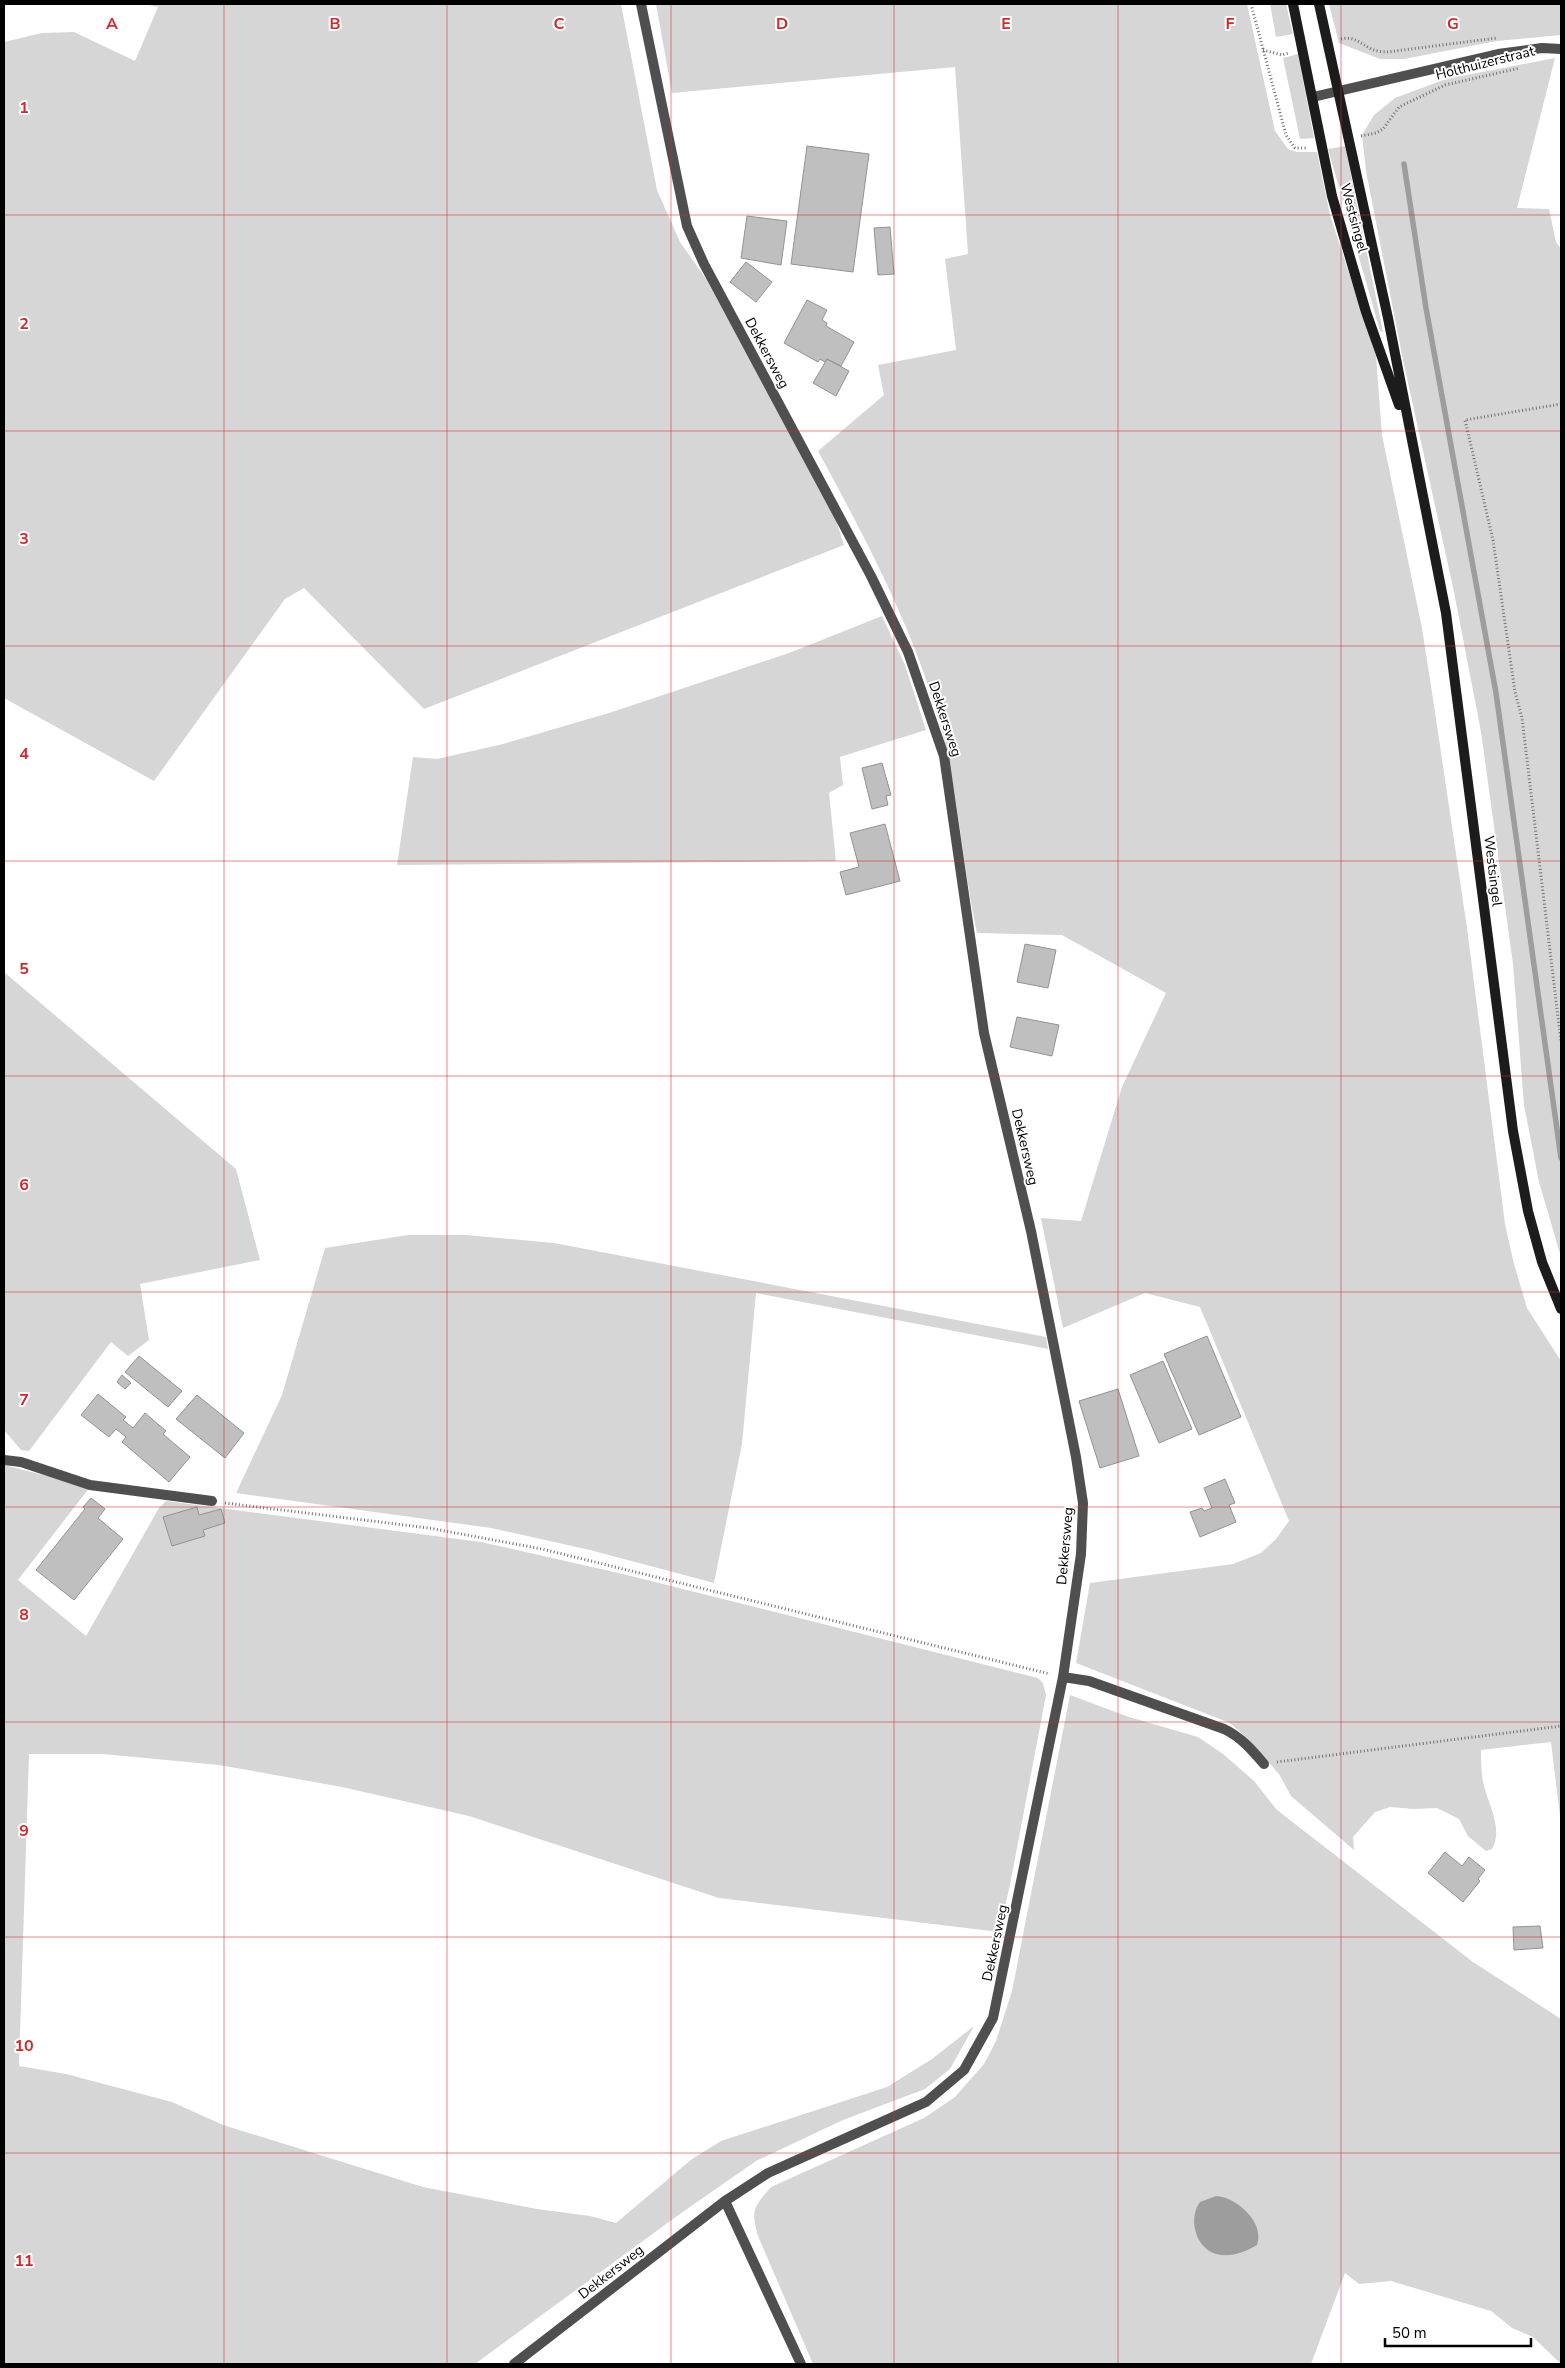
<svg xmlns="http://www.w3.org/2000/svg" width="1565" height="2368" font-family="'Nunito Sans',sans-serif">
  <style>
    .green { fill: #d6d6d6 }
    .water { fill: #9d9d9d }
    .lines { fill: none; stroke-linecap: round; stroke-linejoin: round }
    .stream { stroke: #9d9d9d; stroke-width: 5.5 }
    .building { fill: #bfbfbf; stroke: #939393 }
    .path { stroke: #717171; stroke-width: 3; stroke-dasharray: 1 2.5; stroke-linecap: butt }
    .minor { stroke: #4f4f4f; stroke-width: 10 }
    .secondary { stroke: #1c1c1c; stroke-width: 10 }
    .grid { fill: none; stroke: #d62828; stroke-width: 1; stroke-opacity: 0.55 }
    .labels { text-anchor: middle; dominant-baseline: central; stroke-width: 4; stroke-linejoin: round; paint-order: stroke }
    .street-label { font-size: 14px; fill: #000; stroke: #fff }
    .grid-label { font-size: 16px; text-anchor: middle; font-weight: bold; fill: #d62828; stroke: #fff; stroke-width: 4; stroke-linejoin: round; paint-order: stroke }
  </style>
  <rect width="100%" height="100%" fill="#fff"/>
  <path class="green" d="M144 4H621L657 190 680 242 706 279 835 517 844 545 424 709 304 588 285 599 154 781 4 698V42L42 33 74 32 135 61 158 7Z
    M656 4H1247L1275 131 1288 149 1297 152H1317L1330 215 1376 356 1382 435 1422 628 1435 712 1467 928 1505 1224 1514 1264 1527 1308 1561 1361V1824L1551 1742 1481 1750C1481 1759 1481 1771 1483 1781 1487 1803 1504 1828 1492 1849L1486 1851 1468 1836 1459 1819 1437 1808 1414 1809 1390 1807 1375 1812 1353 1837 1354 1850 1291 1796 1279 1774 1248 1739 1230 1723 1076 1663 1090 1583 1233 1564 1261 1553 1276 1539 1289 1521 1200 1307 1145 1293 1063 1328 1041 1218 1081 1221 1122 1087 1166 993 1062 935 977 933C963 868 959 800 943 735 917 635 867 541 818 451L884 395 878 365 956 350 945 259 968 254 955 67 672 93Z
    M1270 4H1286L1293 34 1276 37Z
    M1329 4H1561V35L1497 41 1404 59H1380L1339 43Z
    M1298 54 1314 138 1300 139 1283 58Z
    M1555 58 1517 208 1549 209 1556 242 1561 249V1257L1539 1182 1524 1105 1513 964 1481 732 1454 592 1403 360 1366 171 1362 135 1374 115 1395 98 1446 79Z
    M1345 146 1383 332 1380 331 1328 149Z
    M882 616 905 665 926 730 840 757 843 785 829 793 836 861 397 865 413 757 437 759 503 744 609 713 789 653Z
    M4 972 236 1169 260 1260 140 1284 149 1340 128 1356 111 1342 29 1451 21 1450 4 1430Z
    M408 1235H466L554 1243 1046 1337 1048 1349 756 1293 742 1444 714 1583 590 1550 491 1528 236 1493 282 1395 325 1248Z
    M4 1465 90 1487 18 1580 86 1636 159 1508 166 1501 481 1542 623 1574 1038 1678 1043 1683 1046 1695 1010 1885 999 1932 719 1898 469 1816 342 1787 219 1765 103 1754H29L19 2066 66 2074 172 2102 223 2125 423 2187 537 2209 590 2216 616 2223 692 2159 721 2141 887 2087 932 2059 974 2026 950 2069 925 2089 843 2120 756 2161 677 2216 475 2364H4Z
    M1070 1695 1129 1717 1198 1737 1223 1754 1254 1781 1277 1810 1473 1962 1561 2019V2364L1533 2337 1512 2328 1491 2311 1391 2281 1359 2284 1345 2273 1311 2364H813L758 2236C751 2210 753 2208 771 2187L924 2118 955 2097 984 2064 996 2041 1012 1991Z"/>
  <path class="water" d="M1216 2196C1237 2197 1265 2223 1257 2245 1245 2252 1230 2258 1216 2254 1195 2248 1188 2218 1200 2202Z"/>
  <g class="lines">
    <path class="stream" d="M1404 164 1426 308 1496 693 1561 1158"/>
  </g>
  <path class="building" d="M807 146 869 154 853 272 791 264Z
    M747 216 787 221 781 265 741 258Z
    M890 227 894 274 878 275 874 228Z
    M746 262 772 282 756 302 730 282Z
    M807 300 827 310 822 320 827 323 826 326 854 342 841 366 827 359 825 362 820 359 818 362 784 343Z
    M827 359 849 371 836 396 813 383Z
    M882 763 891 795 886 796 888 805 872 809 862 768Z
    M885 824 900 881 846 895 840 872 859 867 850 833Z
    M1025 944 1056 950 1048 988 1017 982Z
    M1017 1017 1059 1025 1052 1056 1010 1047Z
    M1207 1336 1241 1417 1199 1435 1164 1354Z
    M139 1356 182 1391 168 1407 125 1372Z
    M1163 1361 1192 1429 1159 1443 1130 1375Z
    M122 1375 131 1383 125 1389 117 1382Z
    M1118 1389 1139 1456 1100 1468 1079 1401Z
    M98 1394 126 1417 123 1420 133 1428 145 1413 166 1431 163 1434 190 1457 169 1482 122 1442 126 1437 116 1429 109 1437 81 1415Z
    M197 1395 244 1433 225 1458 176 1419Z
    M1225 1479 1235 1503 1229 1505 1236 1522 1200 1537 1190 1512 1202 1508 1204 1511 1212 1508 1204 1488Z
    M91 1498 105 1509 98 1518 123 1539 74 1600 36 1570 85 1509 83 1507Z
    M197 1507 199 1515 221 1509 225 1523 203 1530 205 1536 172 1546 163 1517Z
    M1445 1852 1462 1866 1469 1857 1485 1870 1478 1879 1480 1881 1463 1902 1428 1873Z
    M1540 1926 1543 1948 1514 1950 1513 1927Z"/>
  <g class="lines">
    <path class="path" d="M1251 4 1286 135 1295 148H1308
      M1341 39C1353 36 1361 43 1371 49 1376 51 1382 52 1387 52L1497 38
      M1263 50 1282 55 1289 53
      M1361 136 1376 133 1383 129 1399 107 1445 85 1520 68
      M1561 404 1465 420 1493 540 1515 692 1522 718 1561 1042
      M225 1503 429 1528 542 1549 1050 1674
      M1277 1762 1561 1726"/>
    <path class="minor" d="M1313 97 1498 54 1542 48 1561 49
      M4 1460 21 1462 90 1485 212 1501
      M1063 1677 1089 1681 1224 1729C1241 1737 1252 1750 1264 1764
      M725 2201 801 2364
      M514 2364 725 2201 768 2173 926 2102 964 2070 993 2018 1063 1677 1081 1554 1083 1503 1076 1457 1031 1231 984 1033 944 756 908 652 871 576 704 264 687 226 641 4"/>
    <path class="secondary" d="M1293 4 1332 196 1366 312 1399 405
      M1319 4 1388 318 1446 613 1513 1131 1528 1211 1542 1262 1561 1309"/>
  </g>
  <path class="grid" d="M224 4V2364M447 4V2364M671 4V2364M894 4V2364M1118 4V2364M1341 4V2364M4 215H1561M4 431H1561M4 646H1561M4 861H1561M4 1076H1561M4 1292H1561M4 1507H1561M4 1722H1561M4 1937H1561M4 2153H1561"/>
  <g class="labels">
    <g class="street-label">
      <text transform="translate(1485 63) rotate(-14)">Holthuizerstraat</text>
      <text transform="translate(1354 218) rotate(75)">Westsingel</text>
      <text transform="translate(767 353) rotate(62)">Dekkersweg</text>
      <text transform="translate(945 719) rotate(72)">Dekkersweg</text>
      <text transform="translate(1493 871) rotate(83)">Westsingel</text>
      <text transform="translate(1025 1147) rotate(77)">Dekkersweg</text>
      <text transform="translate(1065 1546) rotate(-85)">Dekkersweg</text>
      <text transform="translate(995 1943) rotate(-78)">Dekkersweg</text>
      <text transform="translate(611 2272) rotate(-38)">Dekkersweg</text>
    </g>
  </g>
  <g class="grid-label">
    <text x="112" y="29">A</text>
    <text x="335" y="29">B</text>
    <text x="559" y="29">C</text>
    <text x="782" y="29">D</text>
    <text x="1006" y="29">E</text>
    <text x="1230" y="29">F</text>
    <text x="1453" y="29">G</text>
    <text x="24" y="113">1</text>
    <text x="24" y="329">2</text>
    <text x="24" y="544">3</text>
    <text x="24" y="759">4</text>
    <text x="24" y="974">5</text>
    <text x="24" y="1190">6</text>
    <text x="24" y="1405">7</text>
    <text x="24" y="1620">8</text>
    <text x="24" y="1836">9</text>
    <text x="24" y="2051">10</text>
    <text x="24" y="2266">11</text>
  </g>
  <rect width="1565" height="2368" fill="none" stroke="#000000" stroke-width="10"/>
  <path d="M1385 2338v8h146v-8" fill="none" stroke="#000000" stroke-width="2.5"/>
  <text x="1392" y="2338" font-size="15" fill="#000000" stroke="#ffffff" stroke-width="4" paint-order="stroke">50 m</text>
</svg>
